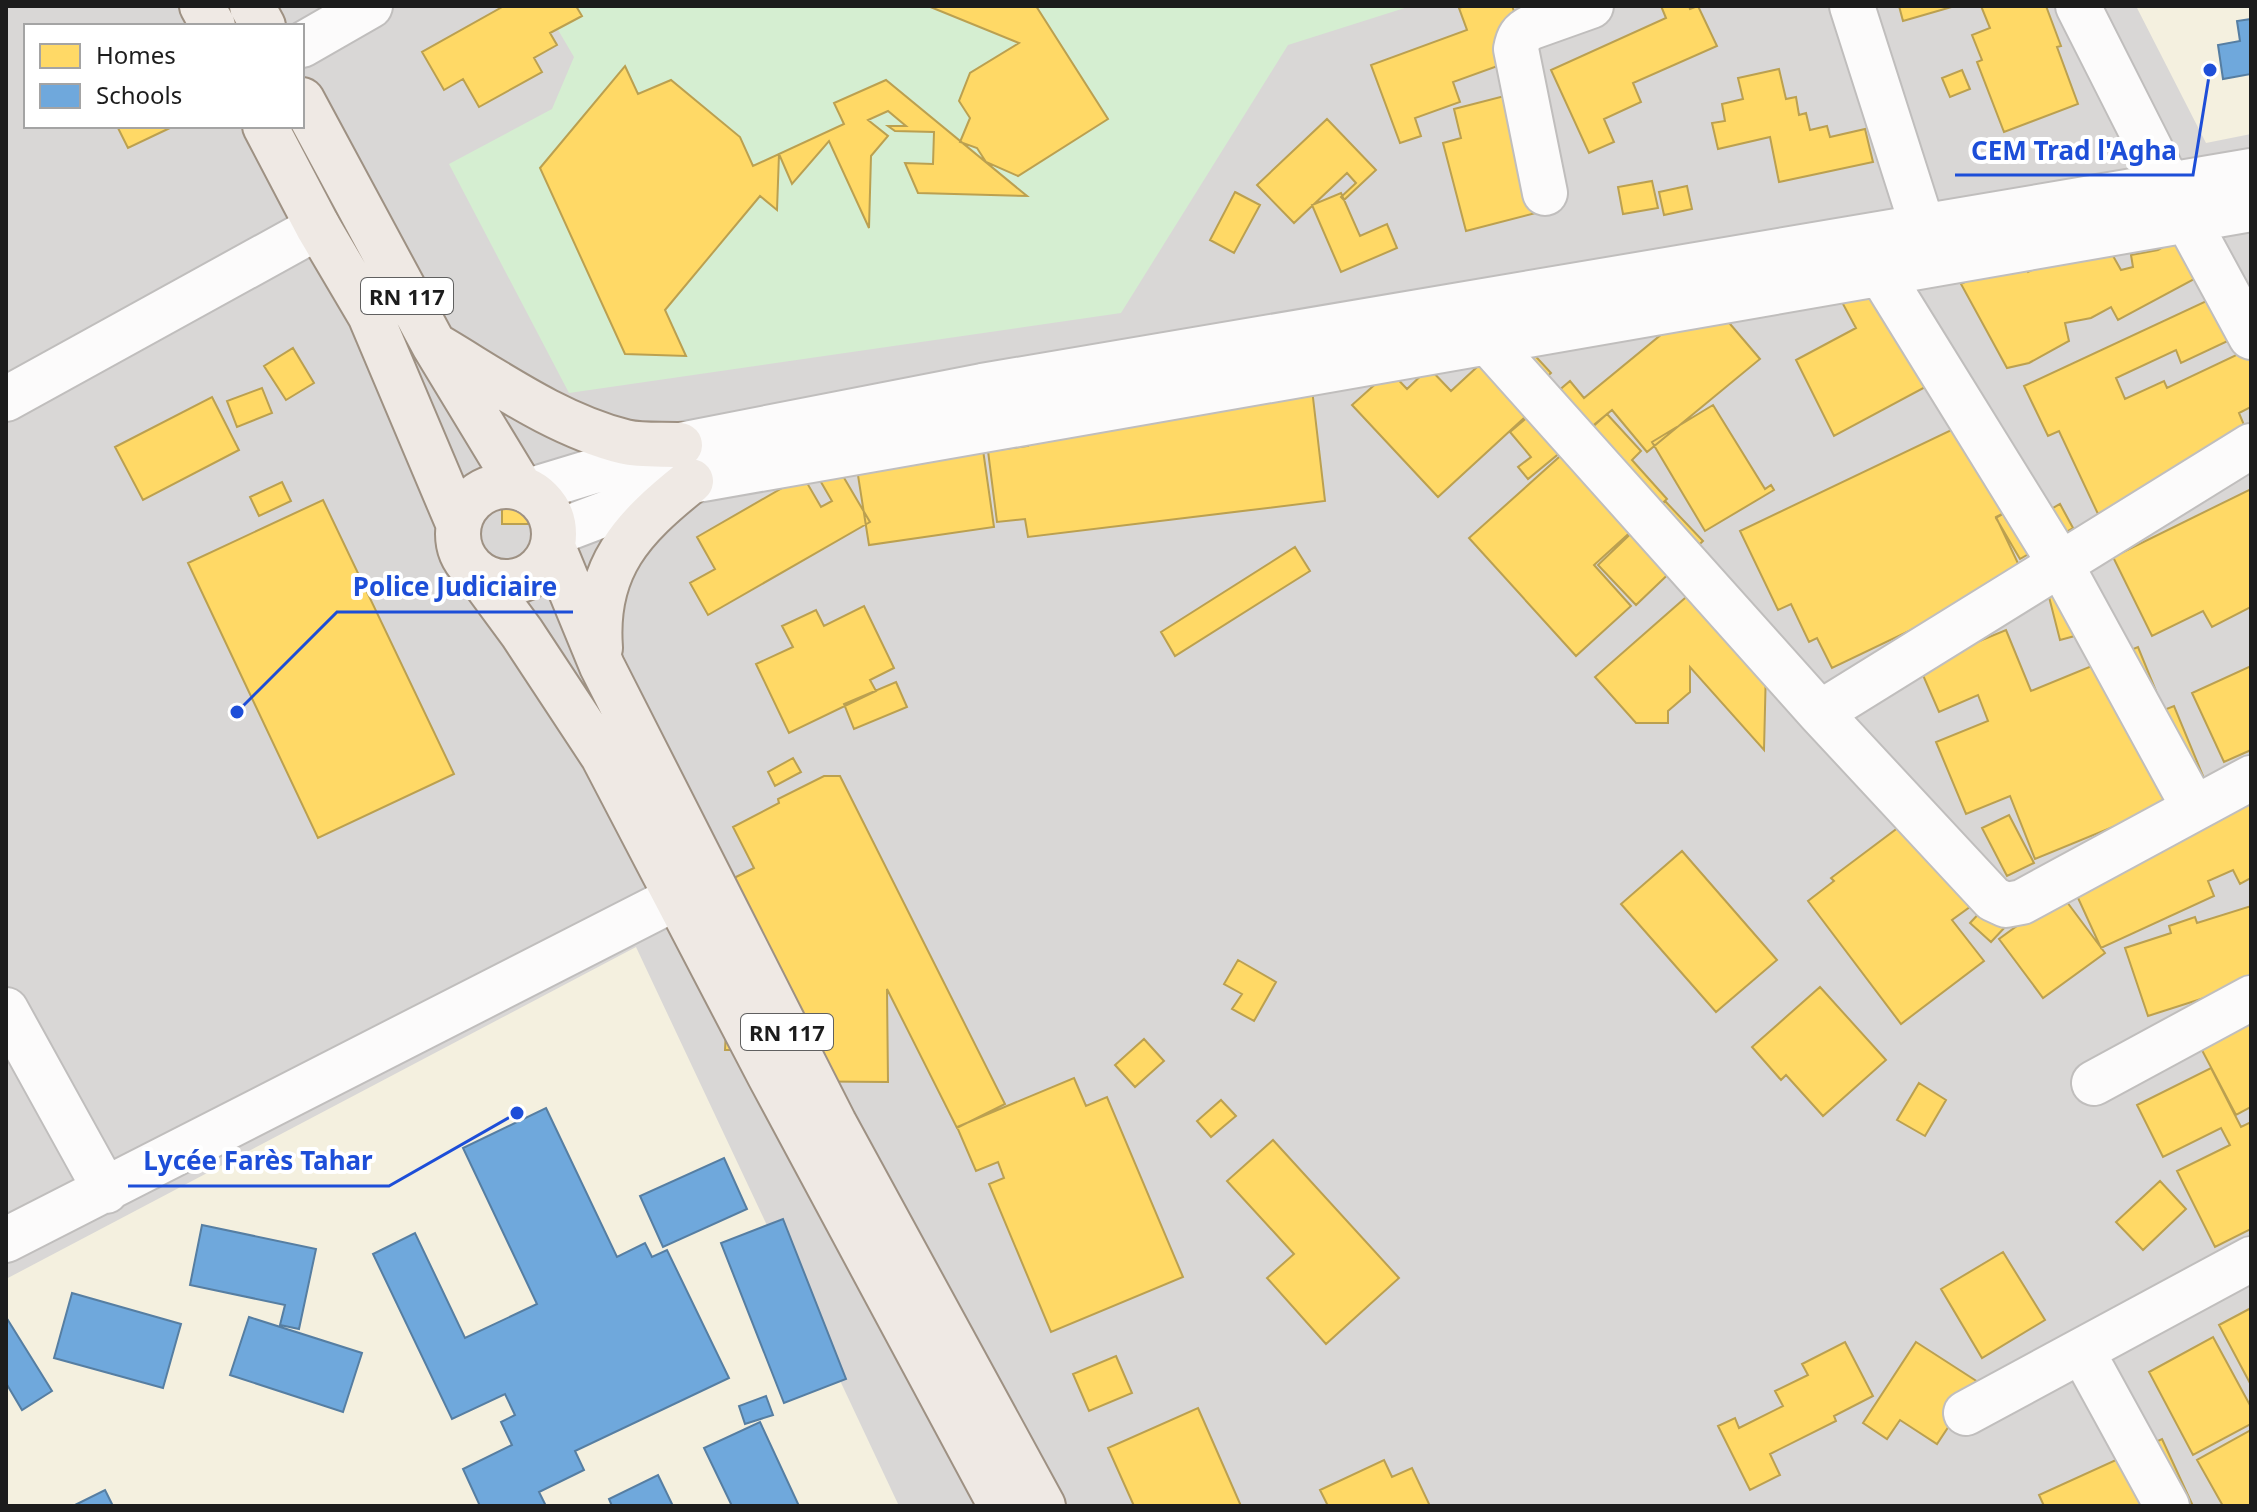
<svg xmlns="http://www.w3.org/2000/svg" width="2257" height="1512" font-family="'Noto Sans',sans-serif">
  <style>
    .residential { fill: #d9d7d6; fill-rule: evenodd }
    .education { fill: #f4f0df }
    .park { fill: #d5eed1 }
    .homes { fill: #ffd966; stroke: #bba050; stroke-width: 2 }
    .schools { fill: #6fa8dc; stroke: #567ea2; stroke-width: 2 }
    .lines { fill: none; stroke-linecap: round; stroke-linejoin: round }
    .minor-casing { stroke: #c0bebd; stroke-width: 48 }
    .major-casing { stroke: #9e9183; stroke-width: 48 }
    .minor { stroke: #fcfbfb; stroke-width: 44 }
    .major { stroke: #efe9e4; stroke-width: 44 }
    .labels { text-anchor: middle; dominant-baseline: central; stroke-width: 8; stroke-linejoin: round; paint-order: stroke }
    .shield { fill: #fff; stroke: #606060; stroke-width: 2 }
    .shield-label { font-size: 22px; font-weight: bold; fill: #1c1c1c }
    .leader { fill: none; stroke: #1d4ed8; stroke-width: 3 }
    .callout-dot { fill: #1d4ed8; stroke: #fff; stroke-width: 3 }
    .callout-label { font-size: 26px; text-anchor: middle; font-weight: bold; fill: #1d4ed8; stroke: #fff; stroke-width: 8; stroke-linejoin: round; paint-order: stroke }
  </style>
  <rect width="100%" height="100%" fill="#eae7e4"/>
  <path class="residential" d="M6 6H2251V1506H6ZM26 26H302V126H26Z"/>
  <path class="education" d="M2136 6H2251V134L2206 143Z
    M636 947 899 1506H6V1279Z"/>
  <path class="park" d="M544 6H1411L1288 45 1121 313 569 393 449 164 552 109 574 57Z"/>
  <path class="homes" d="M504 6H576L582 16 550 33 557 45 534 58 542 72 479 107 463 79 444 90 422 52Z
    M928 6H1036L1108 119 1018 176 986 162 977 148 960 142 970 118 959 101 970 73 1019 43Z
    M1465 6H1512L1520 27 1517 59 1453 82 1460 102 1415 118 1421 136 1400 143 1371 65 1467 30 1459 8Z
    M1661 6H1689L1690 9 1698 6 1717 46 1633 83 1641 102 1604 119 1614 142 1589 153 1551 70 1666 18Z
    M1899 6H1955L1903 21Z
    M1981 6H2046L2061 46 2057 47 2078 104 2004 132 1977 62 1982 60 1972 35 1990 28Z
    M625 66 638 94 671 80 740 137 753 166 844 124 834 103 886 80 1027 196 918 193 905 163 933 164 934 132 895 131 888 126H906L888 111 868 120 888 136 871 156 869 228 829 141 792 184 779 154 777 210 760 196 665 310 686 356 625 354 540 168Z
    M1779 69 1786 99 1796 97 1799 115 1806 113 1810 130 1827 126 1830 137 1865 129 1873 162 1779 182 1770 137 1718 149 1712 123 1725 121 1722 104 1743 99 1738 78Z
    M1962 70 1970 89 1950 97 1942 78Z
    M1528 90 1559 207 1466 231 1443 143 1461 138 1454 109Z
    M1327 119 1376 170 1344 200 1341 197 1356 183 1347 173 1294 223 1257 185Z
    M117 126H172V127L128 148Z
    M1652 181 1658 208 1623 214 1618 187Z
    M1687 186 1692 209 1664 215 1659 192Z
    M1235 192 1260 205 1234 253 1210 240Z
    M1341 193 1360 236 1387 224 1397 248 1341 272 1312 205Z
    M2186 234 2213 269 2118 320 2111 307 2091 318 2065 323 2069 341 2029 363 2007 368 1961 284 1982 273 2024 264 2028 272 2055 258 2108 247 2121 270 2133 267 2131 255 2158 250Z
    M1910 280 1944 377 1834 436 1796 360 1856 328 1843 304 1842 292Z
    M2230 290 2249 331 2181 363 2176 350 2116 378 2125 399 2164 381 2167 388 2251 348V407L2239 413 2251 442 2098 514 2059 431 2048 436 2024 386Z
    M1707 297 1760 359 1647 452 1612 410 1528 479 1518 467 1531 457 1510 432 1570 381 1584 398Z
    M1514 333 1551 373 1539 384 1549 395 1438 497 1352 405 1390 371 1407 389 1429 368 1451 391Z
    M293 348 314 383 286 400 264 366Z
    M262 388 272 413 237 427 227 401Z
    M1312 389 1325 501 1028 537 1025 519 997 522 988 451 1028 446 1025 424Z
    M212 397 239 450 143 500 115 447Z
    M1713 405 1765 489 1771 485 1774 490 1705 531 1652 442Z
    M1989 412 2032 499 1996 517 2024 576 1832 668 1817 638 1809 642 1791 604 1778 610 1740 531Z
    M1607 414 1641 451 1632 460 1667 499 1594 565 1631 606 1576 656 1469 538Z
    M983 450 994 527 869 545 857 469Z
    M840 471 870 522 708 615 690 583 715 569 697 537 803 476 821 507 832 501 821 482Z
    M282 482 291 501 259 516 250 497Z
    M2251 489V607L2212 627 2203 611 2152 636 2113 557Z
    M502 494H533V524H502Z
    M2029 499 2039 516 2060 504 2073 528 2020 559 1996 518Z
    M323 500 454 774 318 838 188 563Z
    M1665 501 1703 541 1636 605 1598 565Z
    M1295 547 1310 571 1175 656 1161 632Z
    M1717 570 1767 626 1764 750 1690 667V692L1668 711V723H1636L1595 677Z
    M2097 585 2108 627 2060 640 2049 597Z
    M864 606 894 668 870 680 876 691 789 733 756 664 793 647 782 626 816 610 824 626Z
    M2006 630 2031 691 2138 647 2156 691 2121 704 2129 724 2174 706 2208 788 2035 859 2010 796 1966 814 1936 742 1988 721 1978 695 1939 712 1919 666Z
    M2251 666V750L2224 762 2192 693Z
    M896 682 907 707 854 729 844 704Z
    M793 758 801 772 775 786 768 772Z
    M824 776H840L1005 1104 957 1128 887 989 888 1082 758 1081 742 1050H725L734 878 754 868 733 827 779 803 778 799Z
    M2251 791V878L2240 884 2233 870 2208 881 2214 896 2101 948 2067 874Z
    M1931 803 1996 888 1952 920 1984 961 1901 1024 1808 901 1834 881 1831 878Z
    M2009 815 2034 863 2007 876 1982 828Z
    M1682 851 1777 960 1716 1012 1621 904Z
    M2001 890 2022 909 1991 942 1970 923Z
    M2061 894 2105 953 2043 998 1999 939Z
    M2251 906V983L2148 1016 2125 948 2171 933 2169 926 2195 917 2197 923Z
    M1238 960 1276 982 1254 1021 1232 1009 1242 994 1224 984Z
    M1820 987 1886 1060 1823 1116 1786 1075 1781 1080 1752 1047Z
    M2251 1006V1107L2236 1115 2194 1035Z
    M1144 1039 1164 1061 1135 1087 1115 1065Z
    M2211 1068 2241 1127 2251 1122V1229L2215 1247 2177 1171 2230 1145 2221 1128 2163 1157 2137 1105Z
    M1074 1078 1086 1106 1107 1097 1183 1277 1051 1332 989 1184 1004 1178 998 1162 976 1171 957 1127Z
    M1919 1083 1946 1100 1925 1136 1897 1120Z
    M1221 1100 1236 1116 1211 1137 1197 1121Z
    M1273 1140 1399 1278 1326 1344 1267 1278 1294 1254 1227 1181Z
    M2160 1181 2186 1209 2143 1250 2116 1222Z
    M2003 1252 2045 1320 1982 1358 1941 1289Z
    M2251 1308V1385L2219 1325Z
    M2213 1337 2251 1407V1424L2193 1455 2149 1372Z
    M1845 1342 1873 1396 1834 1416 1836 1421 1770 1454 1780 1475 1750 1490 1718 1426 1735 1418 1739 1428 1783 1406 1775 1391 1808 1375 1802 1364Z
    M1916 1342 1978 1382 1937 1444 1900 1420 1887 1439 1863 1423Z
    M1116 1356 1132 1393 1089 1411 1073 1374Z
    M1198 1408 1241 1506H1134L1108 1448Z
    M2251 1430V1506H2223L2197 1460Z
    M2162 1439 2193 1506H2044L2039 1495Z
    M1384 1460 1392 1477 1412 1468 1430 1506H1328L1320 1490Z"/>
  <path class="schools" d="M2251 19V74L2223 79 2218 45 2240 41 2237 21Z
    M546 1108 617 1257 645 1243 652 1257 667 1250 729 1378 575 1451 584 1470 539 1492 546 1506H480L463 1469 512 1445 501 1422 515 1415 505 1394 452 1419 373 1254 415 1233 465 1338 537 1304 463 1148Z
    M724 1158 747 1209 663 1247 640 1196Z
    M783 1219 846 1379 784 1403 721 1243Z
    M202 1225 316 1249 299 1329 280 1325 285 1305 190 1285Z
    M72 1293 181 1324 163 1388 54 1358Z
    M6 1317 52 1391 22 1410 6 1383Z
    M249 1317 362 1353 343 1412 230 1375Z
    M766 1396 773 1415 745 1424 739 1406Z
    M760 1422 799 1506H732L704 1448Z
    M658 1475 673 1506H612L609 1499Z
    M105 1490 113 1506H73Z"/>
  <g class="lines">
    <defs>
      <path id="minor" d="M1852 6 1923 228
        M2078 6 2169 186 2251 337
        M302 45 370 6
        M1545 193 1516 49C1518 38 1521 32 1532 27L1591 6
        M1881 274 2061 565 2194 808
        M1488 342 1820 713 1993 899 2006 905 2022 902 2251 778
        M6 399 318 227
        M528 491 680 445 982 386 2251 171
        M555 533 691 481 2251 209
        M1820 713 2251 446
        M6 1010 106 1191
        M2094 1083 2251 998
        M6 1240 709 881
        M2082 1351 2167 1506
        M1966 1413 2251 1259"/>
      <path id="major" d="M202 6 213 26
        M252 6 263 26
        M302 100 434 345 520 487
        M265 126 318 227 370 315 458 523
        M438 347C497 382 557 425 625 442 642 446 662 444 680 445
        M458 534a48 48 0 1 1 96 0a48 48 0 1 1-96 0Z
        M553 547 602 666 834 1123 1043 1506
        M480 576 522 633 603 756 770 1076 1001 1506
        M600 648C594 568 632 528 691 481"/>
    </defs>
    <use href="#minor" class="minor-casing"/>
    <use href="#major" class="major-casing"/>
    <use href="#minor" class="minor"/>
    <use href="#major" class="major"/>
  </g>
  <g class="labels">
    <g class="shield">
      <rect x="361" y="278" width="92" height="36" rx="6"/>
      <rect x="741" y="1014" width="92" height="36" rx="6"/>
    </g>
    <g class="shield-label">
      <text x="407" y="296">RN 117</text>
      <text x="787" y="1032">RN 117</text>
    </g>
  </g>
  <path class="leader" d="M2210 70L2193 175H1955M237 712L337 612H573M517 1113L389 1186H128"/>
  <g class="callout-dot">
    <circle cx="2210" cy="70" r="8"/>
    <circle cx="237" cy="712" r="8"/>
    <circle cx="517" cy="1113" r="8"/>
  </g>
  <g class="callout-label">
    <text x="2074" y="160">CEM Trad l'Agha</text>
    <text x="455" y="596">Police Judiciaire</text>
    <text x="258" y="1170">Lycée Farès Tahar</text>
  </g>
  <rect width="2257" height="1512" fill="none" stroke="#1c1c1c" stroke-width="16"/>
  <rect x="24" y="24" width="280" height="104" fill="#ffffff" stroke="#a4a4a4" stroke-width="2"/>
  <rect x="40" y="44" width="40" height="24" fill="#ffd966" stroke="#a4a4a4" stroke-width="2"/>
  <text x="96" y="64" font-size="24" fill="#1c1c1c">Homes</text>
  <rect x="40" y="84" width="40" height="24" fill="#6fa8dc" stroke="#a4a4a4" stroke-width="2"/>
  <text x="96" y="104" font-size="24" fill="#1c1c1c">Schools</text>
</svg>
